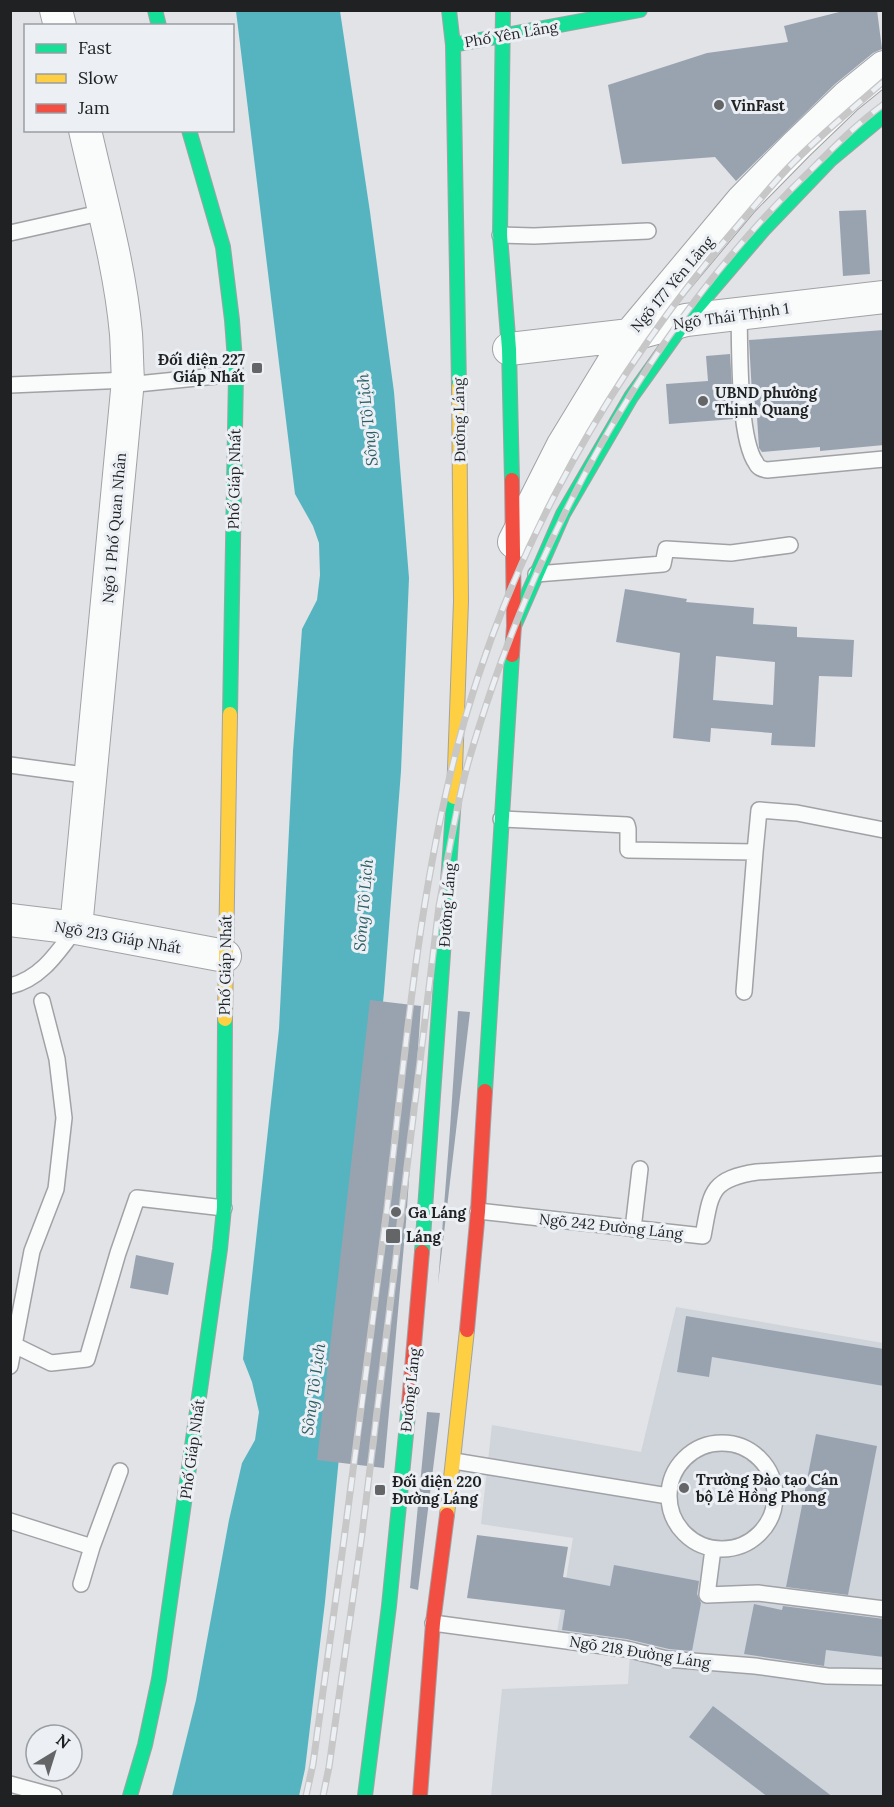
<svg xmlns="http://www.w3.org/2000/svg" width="894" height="1807" font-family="Lora,serif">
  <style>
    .built { fill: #d0d5dc }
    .water { fill: #56b4c0 }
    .building { fill: #99a3b0; fill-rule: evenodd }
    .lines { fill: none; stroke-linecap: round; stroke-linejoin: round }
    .lane-casing { stroke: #a1a2a5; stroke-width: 18 }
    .street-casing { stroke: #a1a2a5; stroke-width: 34 }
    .fast-casing { stroke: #a1a2a5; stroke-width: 16 }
    .slow-casing { stroke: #a1a2a5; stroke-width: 16 }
    .jam-casing { stroke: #a1a2a5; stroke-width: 16 }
    .lane { stroke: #fafbfb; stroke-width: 15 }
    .street { stroke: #fafbfb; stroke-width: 32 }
    .fast { stroke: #16e098; stroke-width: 14 }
    .slow { stroke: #ffcf43; stroke-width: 14 }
    .jam { stroke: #f24e42; stroke-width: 14 }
    .rail-casing { stroke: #c7c7c7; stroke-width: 7 }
    .rail { stroke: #ecf0f5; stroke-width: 4.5; stroke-dasharray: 14; stroke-linecap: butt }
    .poi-dot { fill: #636567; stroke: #ecf0f5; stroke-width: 2 }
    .labels { text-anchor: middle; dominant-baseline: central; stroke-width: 6; stroke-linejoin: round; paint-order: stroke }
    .street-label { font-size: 15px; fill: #1f2122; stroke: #ecf0f5 }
    .poi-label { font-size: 15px; font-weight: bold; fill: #1f2122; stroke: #ecf0f5; text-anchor: start }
    .water-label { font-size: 16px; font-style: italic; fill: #2c5e65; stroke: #ecf0f5 }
  </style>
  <rect width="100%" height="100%" fill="#e1e3e6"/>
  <path class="built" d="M676 1307 883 1343V1672L835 1673 691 1657 557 1632 573 1538 481 1524 492 1425 641 1452Z
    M630 1653 883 1684V1796H491L502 1689 628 1684Z"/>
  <path class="water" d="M236 11H340L370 212 394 392 409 578 401 771 384 992 325 1602 305 1769 299 1796H172L196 1700 229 1520 242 1463 255 1440 259 1412 252 1382 243 1359 279 1029 293 751 302 629 317 600 320 575 319 543 313 526 295 494Z"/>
  <path class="building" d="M847 10H877L882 49 873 53 835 84 736 181 715 157 622 164 608 85 707 53 788 42 784 26Z
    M866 210 870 274 843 276 839 211Z
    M884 330V445L820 451V447L762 452 759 448 757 417H753V412L749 340Z
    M730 354 734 419 669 424 666 384 708 381 706 356Z
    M625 589 687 599 686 602 754 608 753 624 797 627V637L854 640 852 677 819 676 815 747 771 745 772 733 711 728 710 742 673 738 680 653 616 642ZM716 656 775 662 773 705 713 700Z
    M370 1000 421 1006 406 1222 384 1468 317 1460Z
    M458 1011 470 1012 438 1284 450 1129Z
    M136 1255 174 1263 168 1295 130 1288Z
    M686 1316 884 1349V1386L712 1357 709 1377 677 1372Z
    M427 1412 440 1413 418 1590 410 1588Z
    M816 1434 877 1446 848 1595 786 1587Z
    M477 1535 568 1547 563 1577 610 1586 614 1565 699 1581 697 1594 701 1603 692 1651 669 1649 627 1639 562 1630 565 1610 467 1598Z
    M754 1604 782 1610 783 1606 884 1619V1657L826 1650 824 1666 744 1654Z
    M713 1706 833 1797H768L689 1737Z"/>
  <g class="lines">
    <defs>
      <path id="lane" d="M10 233 104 212
        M500 235 534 236 648 231
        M739 314C740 347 738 438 756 463 758 468 762 469 767 470L884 459
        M10 385 128 380
        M127 385 236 374
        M536 574 663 564 666 549 731 553 790 545
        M10 765 92 776
        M501 819 627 825 628 829V850L755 852 759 810 797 813 884 830
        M10 986C41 979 58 952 76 928
        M744 992 755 852
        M478 1211 703 1236C711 1194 709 1179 757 1172L884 1164
        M633 1229 640 1169
        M10 1343 51 1363 87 1359 118 1253 137 1198 224 1208
        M10 1366 32 1251 56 1189 64 1118 57 1059 42 1001
        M669 1496a53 53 0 1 1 106 0a53 53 0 1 1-106 0Z
        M454 1461 668 1496
        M10 1521 92 1547 120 1471
        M713 1549 707 1595 758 1593 884 1609
        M81 1584 92 1547
        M433 1623 626 1649 667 1659 755 1666 827 1676 884 1677
        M10 1784 54 1796"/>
      <path id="street" d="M56 10 60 26
        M509 349 630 335 686 320 884 297
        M514 542 563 445 630 335 742 201 797 145 847 97 884 67
        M10 920 76 928 225 956
        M76 928 128 380C127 365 127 349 126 334 120 266 100 197 85 130"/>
      <path id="fast" d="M155 10 159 26
        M449 10 453 45 459 387
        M503 10 500 235 509 349 512 480
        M453 45 640 10
        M189 130 223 247 232 320 236 374 230 714
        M514 626 563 514 631 397 686 320 763 230 831 159 884 115
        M485 1091 512 655
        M422 1252 454 797
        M130 1796 145 1745 159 1679 220 1249 224 1208 225 1019
        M365 1796 389 1606 409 1404"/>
      <path id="slow" d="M454 797 461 601 459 387
        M225 1019 230 714
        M447 1515 467 1330"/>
      <path id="jam" d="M512 655 514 626 512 480
        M467 1330 478 1211 485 1091
        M409 1404 422 1252
        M420 1796 433 1623 447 1515"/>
    </defs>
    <use href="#lane" class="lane-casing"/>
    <use href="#street" class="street-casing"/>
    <use href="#fast" class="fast-casing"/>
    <use href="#slow" class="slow-casing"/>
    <use href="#jam" class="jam-casing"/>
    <use href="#lane" class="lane"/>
    <use href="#street" class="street"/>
    <use href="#fast" class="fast"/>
    <use href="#slow" class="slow"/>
    <use href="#jam" class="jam"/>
    <defs>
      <path id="rail" d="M306 1796 313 1764C339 1579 364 1393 387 1208 404 1065 416 920 449 780 496 578 595 395 728 237 748 214 767 190 788 168 818 137 851 110 884 81
        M323 1796 329 1767 362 1534 439 906C448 859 455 810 468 763 532 543 647 326 814 167 836 145 858 123 884 104"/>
    </defs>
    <use href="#rail" class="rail-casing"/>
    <use href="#rail" class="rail"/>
  </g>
  <g class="poi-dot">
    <circle cx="719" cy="105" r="6"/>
    <rect x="251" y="362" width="12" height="12" rx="3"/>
    <circle cx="703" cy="401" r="6"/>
    <circle cx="396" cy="1212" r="6"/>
    <rect x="385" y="1228" width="16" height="16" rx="3"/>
    <circle cx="684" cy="1488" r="6"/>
    <rect x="374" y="1484" width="12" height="12" rx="3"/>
  </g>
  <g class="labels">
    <g class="street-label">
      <text transform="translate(511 34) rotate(-10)">Phố Yên Lãng</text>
      <text transform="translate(672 284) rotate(-50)">Ngõ 177 Yên Lãng</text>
      <text transform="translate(731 316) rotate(-8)">Ngõ Thái Thịnh 1</text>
      <text transform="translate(459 420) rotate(-91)">Đường Láng</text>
      <text transform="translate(234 479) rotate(-89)">Phố Giáp Nhất</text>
      <text transform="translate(114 528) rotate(-85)">Ngõ 1 Phố Quan Nhân</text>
      <text transform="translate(447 905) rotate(-86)">Đường Láng</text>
      <text transform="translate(118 937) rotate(10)">Ngõ 213 Giáp Nhất</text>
      <text transform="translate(225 965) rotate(-89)">Phố Giáp Nhất</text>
      <text transform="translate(611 1226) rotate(6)">Ngõ 242 Đường Láng</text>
      <text transform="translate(410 1390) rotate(-84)">Đường Láng</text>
      <text transform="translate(192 1449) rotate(-82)">Phố Giáp Nhất</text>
      <text transform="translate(640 1652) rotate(9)">Ngõ 218 Đường Láng</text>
    </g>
    <g class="poi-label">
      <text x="731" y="105">VinFast</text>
      <text x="245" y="359" text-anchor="end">Đối diện 227<tspan x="245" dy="17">Giáp Nhất</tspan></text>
      <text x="715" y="392">UBND phường<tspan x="715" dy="17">Thịnh Quang</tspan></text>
      <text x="408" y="1212">Ga Láng</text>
      <text x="406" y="1236">Láng</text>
      <text x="696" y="1479">Trường Đào tạo Cán<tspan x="696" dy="17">bộ Lê Hồng Phong</tspan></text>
      <text x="392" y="1481">Đối diện 220<tspan x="392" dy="17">Đường Láng</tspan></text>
    </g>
    <g class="water-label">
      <text transform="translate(367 420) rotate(-96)">Sông Tô Lịch</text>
      <text transform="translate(363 905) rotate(-85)">Sông Tô Lịch</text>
      <text transform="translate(313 1389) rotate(-82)">Sông Tô Lịch</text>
    </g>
  </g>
  <rect width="894" height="1807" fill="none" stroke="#1f2122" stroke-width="24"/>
  <rect x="24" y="24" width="210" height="108" fill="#ecf0f5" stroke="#9a9da1" stroke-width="1.5"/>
  <rect x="36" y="44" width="30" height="9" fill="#16e098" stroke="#9a9da1" stroke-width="1.5"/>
  <text x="78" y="54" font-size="18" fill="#1f2122">Fast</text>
  <rect x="36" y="74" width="30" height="9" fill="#ffcf43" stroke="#9a9da1" stroke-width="1.5"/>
  <text x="78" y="84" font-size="18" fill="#1f2122">Slow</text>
  <rect x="36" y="104" width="30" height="9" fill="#f24e42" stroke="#9a9da1" stroke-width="1.5"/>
  <text x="78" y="114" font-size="18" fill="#1f2122">Jam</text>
  <g transform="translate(54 1753) rotate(38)"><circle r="28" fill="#ecf0f5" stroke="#9a9da1" stroke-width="1.5"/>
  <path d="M0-4.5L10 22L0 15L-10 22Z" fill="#636567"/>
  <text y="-9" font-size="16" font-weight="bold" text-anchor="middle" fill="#1f2122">N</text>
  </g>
</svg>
